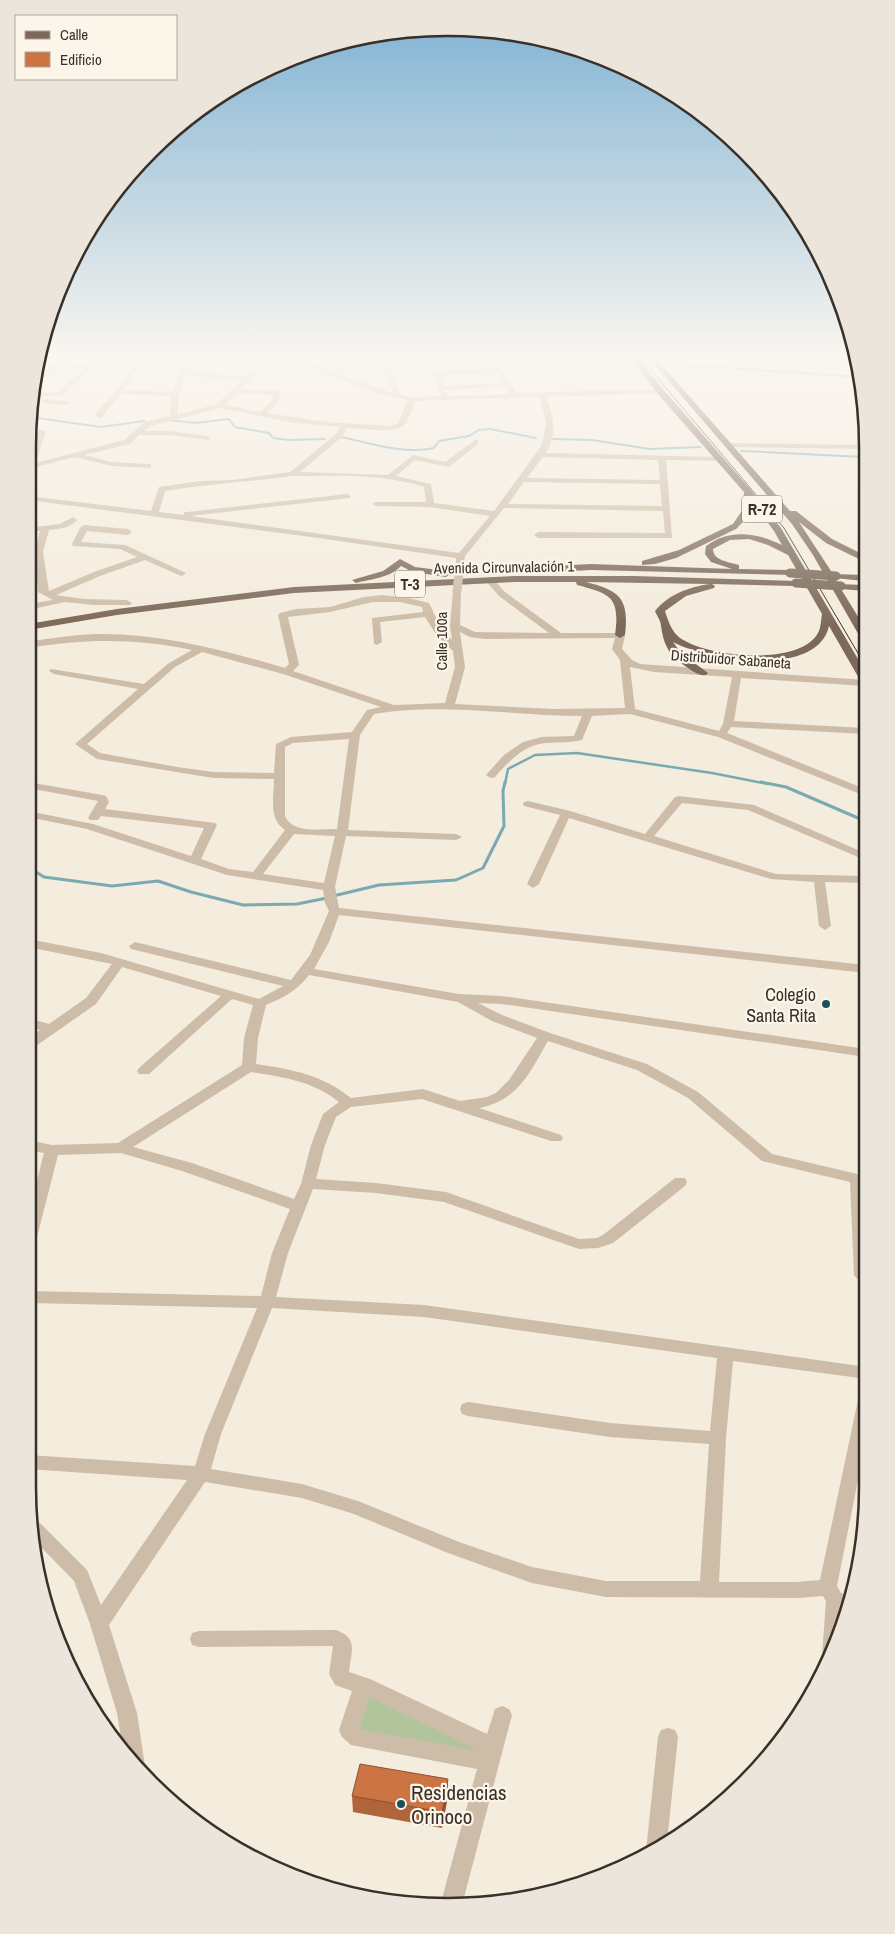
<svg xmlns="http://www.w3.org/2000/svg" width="895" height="1934" font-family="'Archivo Narrow',sans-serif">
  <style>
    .green { fill: #b2c49c }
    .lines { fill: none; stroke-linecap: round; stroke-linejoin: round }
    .stream-far2 { stroke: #7aa9b2; stroke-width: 2 }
    .stream-far1 { stroke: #7aa9b2; stroke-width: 2.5 }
    .stream { stroke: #7aa9b2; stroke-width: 3 }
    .minor { fill: #cdbda8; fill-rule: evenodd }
    .major { fill: #7c6959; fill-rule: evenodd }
    .tram { stroke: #393029; stroke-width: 1 }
    .minor-bridge { stroke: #cdbda8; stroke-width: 9 }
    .major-bridge { stroke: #7c6959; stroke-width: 9 }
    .wall { fill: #af643a }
    .shaded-wall { fill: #8f512f }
    .building { fill: #cc7443; stroke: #8f512f }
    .poi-dot { fill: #1b515d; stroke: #fbf5ea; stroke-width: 2 }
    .labels { text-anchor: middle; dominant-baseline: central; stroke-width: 4.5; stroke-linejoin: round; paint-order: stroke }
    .far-street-label { font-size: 15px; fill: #393029; stroke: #fbf5ea }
    .shield { fill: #fbf5ea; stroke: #736b63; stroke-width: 1 }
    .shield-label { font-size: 16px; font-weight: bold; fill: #393029 }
    .poi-label { font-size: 18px; fill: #393029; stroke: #fbf5ea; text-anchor: end }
    .near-poi-label { font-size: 21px; fill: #393029; stroke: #fbf5ea; text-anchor: start }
    .rim { fill: none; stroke: #393029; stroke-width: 2.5 }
  </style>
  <rect width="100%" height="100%" fill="#f4ecdd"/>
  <path class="green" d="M370 1692 491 1756 357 1731Z"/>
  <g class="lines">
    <path class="stream-far2" d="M669 364 860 377
      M30 417 101 427 145 421
      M168 420 195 423 229 419 235 427 269 433 273 438 289 440 325 439
      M341 437C371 443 404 455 434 448L439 441 469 436 479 430 490 429 536 438
      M553 439 592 440 650 449 700 447
      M741 451 864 457"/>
    <path class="stream-far1" d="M505 784 508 769 535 755 577 753 712 773 768 784"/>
    <path class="stream" d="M761 782 786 787 865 821
      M28 867 44 877 112 886 158 881 191 892 243 905 297 904 327 898
      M333 896 379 885 456 880 483 868 504 826 503 791 505 782"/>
    <path class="minor" d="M142 356H149L138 368 124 390 172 392 188 356H194L188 371 245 377 266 356H273L241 389 281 391 278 403 267 413 326 422 391 426 398 423 408 400 381 395 280 356H289L393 393 380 356H386L400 392 398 394 412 397 441 396 433 372 500 368 503 370 516 393 660 389 664 391 663 393 546 397C554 416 557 434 546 453L719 457 723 459 719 461 666 460 672 538H538L534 535 538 532 665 533 663 511 504 508 465 556 463 566 460 567 456 564V558L319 538 28 500V496L151 511 159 487 200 481 233 480 290 472 336 434 340 427 289 422 220 408 151 426 145 431H169L206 436 210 438 209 440 169 435H139L130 444 84 455 112 462 148 464H151V468L112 466 75 457 28 469 39 429 46 431 36 463 124 440 145 422 170 416 171 396 121 394 101 418 94 416 116 391 133 366ZM498 372 504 383 444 386 439 375ZM186 375 241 381 217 404 177 415 179 394ZM506 387 509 394 448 396 445 390ZM237 393 274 395 271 402 260 412 225 405ZM539 397 546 423 542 445 494 511 434 503 431 484 396 476 415 460 449 467 478 444V440H475L445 462 413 455 388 475 300 472 342 437 347 428C360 428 393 434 403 426 409 421 412 408 415 401ZM543 457 658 460 660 480 527 478ZM292 476C336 476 382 473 424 487L426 502H376L372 504 376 506 430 507 490 516 459 553 190 516 350 498 351 496 347 494 187 512H184V515L159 512 165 491C207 484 250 482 292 476ZM524 482 660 484 662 506 508 504Z
      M337 356H343L345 371 340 370Z
      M424 356H430L433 368H429Z
      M469 356H475L478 365H474Z
      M514 356H520L524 362 519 363Z
      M563 356H569L571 359 619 356 637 357 634 359 569 363Z
      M718 356H750L856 363 857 367 721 358Z
      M62 358 67 359 64 362 90 365 93 367 61 397 33 395V391L56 393 84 369 59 366 34 385V379Z
      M42 399 67 401 71 403C64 407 48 405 41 401Z
      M726 443 864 445V449L729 447 725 445Z
      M73 517 77 520C69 528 60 529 49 530L43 552 49 591 94 572 137 557 120 549 73 546 72 544 80 528 84 525 128 529 132 532 128 535 87 531 81 542 125 545 186 573 182 576 179 575 145 560 100 576 56 595 84 599 127 600 132 603 130 605H95L65 602 28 610V604L53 600 38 592 35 552 40 531 28 532V528L60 524Z
      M489 577 492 578 505 592 561 633H623L625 635 622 649 632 660 640 664 865 680V686L741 678 734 721 865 728V734L731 727 727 733 865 789V796L718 737 630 714 592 716 582 740C570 743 558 742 546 743 525 744 508 762 495 777L491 778 486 775 504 755 523 742 542 737 574 736 582 716C513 716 443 702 374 714L360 735 348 830 456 834 462 837 456 840 346 836 335 887 339 908 866 965V973L339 915 329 942 314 969 459 994 502 996 866 1049V1057L502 1004 478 1003 502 1015 550 1033 647 1064 698 1092 772 1154 866 1176V1186H865L867 1279 862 1281 857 1279 854 1275 850 1182 762 1161 688 1098 637 1070 548 1041C530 1072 518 1101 479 1108L561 1135 563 1138 561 1141H551L422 1099 351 1107 336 1117 325 1145 316 1179 376 1183 446 1192 579 1239 597 1238 603 1235 675 1178H685L687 1182 685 1186 613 1243 598 1248 579 1249 444 1202 376 1193 313 1189 288 1253 276 1297 424 1305 867 1367V1379L733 1361 726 1438 719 1582H797L820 1580 859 1395 861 1390 867 1389V1435L837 1586 841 1593 851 1596 847 1611 844 1610C842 1630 837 1645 826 1662L822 1655 826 1601 823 1596 797 1598 606 1597 532 1583 448 1553 354 1514 302 1498 205 1482 109 1625 137 1713 145 1766 142 1772 132 1763 123 1751 117 1713 90 1624 74 1581 37 1543 33 1521 40 1523 87 1570 101 1605 187 1480 28 1469V1455L195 1466 205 1434 257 1308 28 1303V1291L261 1296 272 1253 290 1209 182 1171 121 1153 58 1155 36 1241 33 1245 28 1246V1215L44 1153 28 1150V1140L52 1145 118 1143 242 1065 244 1038 253 1005 232 999 149 1074H139L137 1071 139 1068 221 996 122 967 96 1004 33 1048 28 1049V1039L40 1030 28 1026V1018L49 1024 86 998 112 964 28 947V939L101 953 259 999 283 986 131 949 129 946 135 942 291 980 310 955 329 911 325 903 323 890 227 875 87 829 28 817V811L93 824 191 856 204 828 101 816 98 820H90L88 818 98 801 28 788V782L102 795 106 796 109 802 105 809 215 823 217 825 201 859 229 869 253 872 285 830C268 819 274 797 274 779L213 778 97 759 75 744 138 689 54 674 49 671 51 669 144 684 169 663 192 650C134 638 86 639 28 648V642C50 638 73 635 96 634 160 633 224 650 285 668L289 664 278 615 280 613 296 609 330 607 364 597 382 595 409 598 429 603C436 617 440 629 452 640L450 626 453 591 457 588 461 591 460 625 475 632 549 633 499 596 485 580ZM373 602H400L422 607 423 612 372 618 374 644 377 645 382 642 380 622 425 617 437 636 453 651 455 667 445 703 394 705 293 671 299 665 288 617 330 612ZM460 632 470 637 485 639 615 638 612 649 620 660 625 708 554 709 455 704 465 667ZM202 652 283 674 381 707 367 710 352 732 291 737 276 744 274 773 213 772 177 767 100 753 87 744 175 667ZM630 667 654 672 732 677 723 724 719 731 635 709ZM349 739 337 829C320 829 293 834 285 816V747L293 743ZM294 834 335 836 324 883 263 874ZM309 975 458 1002 492 1021 537 1038 509 1080 496 1093 487 1097 460 1101 423 1089 351 1098C323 1075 291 1069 256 1064L258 1038 266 1005C283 998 298 990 309 975ZM251 1072C283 1077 313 1081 339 1102L323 1114 311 1145 301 1184 294 1199 192 1163 133 1147ZM272 1308 424 1317 717 1358 710 1431 610 1423 468 1402 462 1404 460 1409 462 1414 468 1416 610 1437 709 1444 700 1581H606L532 1567 459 1542 358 1501 302 1484 211 1469 221 1434Z
      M679 796 754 805 865 853V860L748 810 682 803 654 836 776 874 865 876V883L825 882 831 926 825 930 819 926 814 882 771 879 569 818 539 884 533 888 527 884 560 815 524 806 523 804 524 802 528 801 570 811 645 834 675 797Z
      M336 1630C359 1638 351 1652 349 1672L370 1679 487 1734 495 1709 502 1706 509 1709 512 1715 462 1905 440 1906 477 1769 351 1745 342 1737 339 1730 352 1691 335 1685 329 1674 333 1646 199 1647 192 1645 190 1639 192 1633 199 1631ZM369 1697 480 1751 363 1730 360 1727Z
      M668 1728 675 1730 678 1737 667 1842 657 1850 647 1854 646 1851 658 1737 661 1730Z"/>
    <path class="major" d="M630 356H636L663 389 751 490 781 528 865 671V683L860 680 829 626C817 679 707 660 673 642L681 653 708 673 706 675C699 676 694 672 688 668 670 656 664 647 661 626 661 621 657 616 655 611 669 594 689 587 710 584L586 582C621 591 629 599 625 635L620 638 615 635C620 598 612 594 577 585L576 582H515L294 593 117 615 28 630V624L117 609 294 587 515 576H634L799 581 800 583 796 586 712 584 715 586 714 588 686 596 665 611C668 621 672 632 680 638 707 657 799 667 818 633 821 628 821 620 822 614L788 555 768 545 749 539 730 540 713 549C713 561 730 562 739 565V569L790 570 794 573 793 575 591 570 512 574 508 571 512 568 591 564 732 569 711 562 705 554 706 546C730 528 757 533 782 545L774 531 753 503 748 517 736 529 676 558 655 564 642 565V561L679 550 733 524 743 509 744 492 657 393Z
      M647 356H654L790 511H796L832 539 864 555V561L861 560 826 543 799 522 833 574 864 575V581L835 578 838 584 865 585V591L841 589 865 628V640L860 637 813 555 792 524Z
      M400 559 415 567 446 571 450 574 446 577 413 572 401 566C390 578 371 579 356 583L352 580 383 571Z"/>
    <path class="tram" d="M639 356 784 528 865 665"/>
    <path class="minor-bridge" d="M457 591 460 564"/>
    <path class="major-bridge" d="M790 573 836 576
      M796 583 841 586"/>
  </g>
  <path class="wall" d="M448 1795 442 1828 353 1812 352 1796Z"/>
  <path class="shaded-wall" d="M448 1779V1795L442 1828V1812Z"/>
  <path class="building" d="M360 1764 448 1779 442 1812 352 1796Z"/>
  <linearGradient id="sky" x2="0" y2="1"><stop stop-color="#7cb0d2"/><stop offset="0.57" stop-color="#faf6f0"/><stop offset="1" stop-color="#faf6f0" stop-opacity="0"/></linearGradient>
  <rect width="895" height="627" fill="url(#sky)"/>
  <g class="poi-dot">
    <circle cx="826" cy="1004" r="5"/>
    <circle cx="401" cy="1804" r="5"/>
  </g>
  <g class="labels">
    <g class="far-street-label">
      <text transform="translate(504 567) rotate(-1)">Avenida Circunvalación 1</text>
      <text transform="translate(441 641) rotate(-90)">Calle 100a</text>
      <text transform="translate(731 659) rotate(4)">Distribuidor Sabaneta</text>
    </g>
    <g class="shield">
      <rect x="742" y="495.5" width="40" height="27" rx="4"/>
      <rect x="395" y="570.5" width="30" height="27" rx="4"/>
    </g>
    <g class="shield-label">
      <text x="762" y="509">R-72</text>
      <text x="410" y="584">T-3</text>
    </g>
    <g class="poi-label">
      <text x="816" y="994">Colegio<tspan x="816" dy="21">Santa Rita</tspan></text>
    </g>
    <g class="near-poi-label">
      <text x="411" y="1792">Residencias<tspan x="411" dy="24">Orinoco</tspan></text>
    </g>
  </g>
  <path d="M0 0H895V1934H0ZM447 36H448A411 411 0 0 1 859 447V1487A411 411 0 0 1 448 1898H447A411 411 0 0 1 36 1487V447A411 411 0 0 1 447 36Z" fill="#ebe5db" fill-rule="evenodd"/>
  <path class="rim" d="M447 36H448A411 411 0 0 1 859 447V1487A411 411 0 0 1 448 1898H447A411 411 0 0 1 36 1487V447A411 411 0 0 1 447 36Z"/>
  <rect x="15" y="15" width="162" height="65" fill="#fbf5ea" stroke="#ada69d"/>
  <rect x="25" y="31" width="25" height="8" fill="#7c6959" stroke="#ada69d"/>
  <text x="60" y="40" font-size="15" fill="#393029">Calle</text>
  <rect x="25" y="52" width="25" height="15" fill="#cc7443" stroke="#ada69d"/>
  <text x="60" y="65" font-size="15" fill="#393029">Edificio</text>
</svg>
